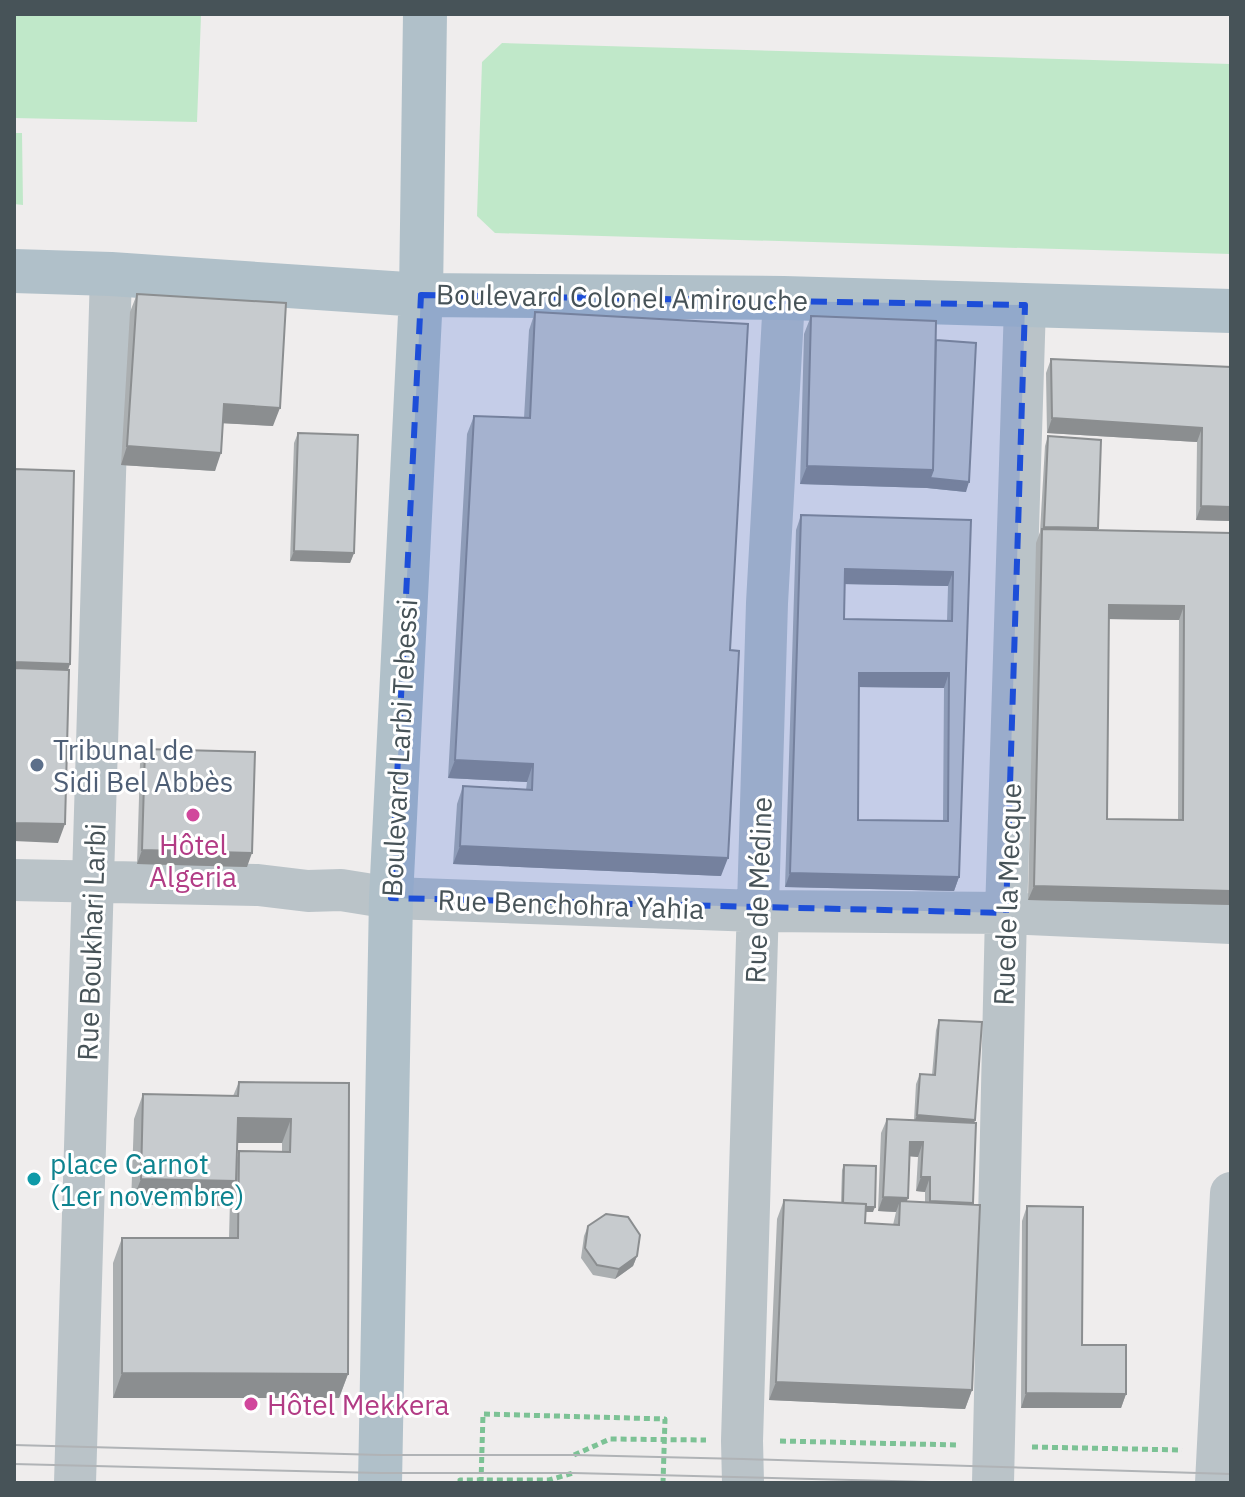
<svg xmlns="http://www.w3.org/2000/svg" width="1245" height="1497" font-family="'IBM Plex Sans',sans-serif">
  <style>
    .green { fill: #c0e8c9 }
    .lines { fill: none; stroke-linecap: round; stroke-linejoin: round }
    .path { stroke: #7cc295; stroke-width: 5; stroke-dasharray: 6 4; stroke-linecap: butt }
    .street { stroke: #bac3c8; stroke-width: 42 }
    .primary { stroke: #b0c0c9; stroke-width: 44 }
    .tram { stroke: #b0b3b6; stroke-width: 2 }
    .wall { fill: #abafb1; fill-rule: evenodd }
    .shaded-wall { fill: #8b8e90 }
    .building { fill: #c7cbce; stroke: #8b8e90; stroke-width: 2; fill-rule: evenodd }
    .marked { fill: #1d4ed8; fill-opacity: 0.2; stroke: #1d4ed8; stroke-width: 6; stroke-dasharray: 16 10; stroke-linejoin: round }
    .service-dot { fill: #5c6f8a; stroke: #fff; stroke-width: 3 }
    .hotel-dot { fill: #d1479c; stroke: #fff; stroke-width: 3 }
    .culture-dot { fill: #0f9aa8; stroke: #fff; stroke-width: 3 }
    .labels { text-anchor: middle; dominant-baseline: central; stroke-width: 6; stroke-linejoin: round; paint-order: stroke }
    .street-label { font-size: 28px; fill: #475358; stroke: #fff }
    .service-label { font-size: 28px; fill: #4e5e75; stroke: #fff; text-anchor: start }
    .hotel-label { font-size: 28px; fill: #b23c85; stroke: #fff }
    .culture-label { font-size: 28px; fill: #0d838f; stroke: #fff; text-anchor: start }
  </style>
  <rect width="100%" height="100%" fill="#efeded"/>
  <path class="green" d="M14 14 201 16 197 122 14 118Z
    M502 43 1231 64V254L495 233 477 216 482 62Z
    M14 133H22L23 205 14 204Z"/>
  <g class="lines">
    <path class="path" d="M780 1441 958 1445
      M1032 1447 1182 1450
      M574 1455 610 1439 706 1440
      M461 1483 460 1480H549L573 1473
      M481 1483 483 1414 665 1419 663 1483"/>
    <path class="street" d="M14 880 258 885 308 891 341 890 391 898 757 911 1006 913 1231 923
      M75 1483 111 274
      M743 1483 742 1441 767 603 784 298
      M993 1483 1006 913 1025 305
      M1216 1483 1231 1193"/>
    <path class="primary" d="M14 271 111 274 421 295 784 298 1231 311
      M380 1483 391 898 421 295 425 14"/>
    <path class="tram" d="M14 1445 381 1455H574L743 1459 1231 1474
      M14 1464 380 1473H573L971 1483"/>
  </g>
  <path class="wall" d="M137 294 273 426 223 423 215 471 121 465 130 312Z
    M535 312 730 650 721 876 453 864 457 804 463 786 526 790 527 782 448 778 467 434 474 416 524 418 529 330Z
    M811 316 936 340 966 492 927 488 800 484 804 334Z
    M1051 359 1231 367V521L1196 520 1197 442 1047 433 1046 373Z
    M298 433 354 553 350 563 290 561 294 443Z
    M1048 436 1098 528V530L1231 533V905L1028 900 1036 543 1040 532 1045 446ZM1109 619 1179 620 1178 820 1107 819Z
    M801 515 971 520 959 877 954 891 785 887 796 530ZM845 584 948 586 947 621 844 619ZM859 687 944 688 943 821 858 820Z
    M145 749 247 867 137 864 140 764Z
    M939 1020 975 1120 974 1123 973 1204 972 1390 965 1409 769 1400 777 1219 784 1200 841 1203 842 1170 844 1165 873 1212H866L865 1223 893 1225 896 1212 878 1211 881 1133 887 1119 914 1120 916 1084 920 1074 932 1075 936 1030ZM910 1156 918 1157 916 1191 925 1192V1202L907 1201Z
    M239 1082 349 1083 348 1374 339 1398H113V1263L122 1238H229L230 1200 227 1206 131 1204 134 1119 143 1094 233 1096ZM237 1143H282V1152L239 1151 237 1158Z
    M1027 1206 1082 1345 1126 1394 1121 1408H1021L1022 1221Z
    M588 1226 637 1256 633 1266 615 1279 593 1275 581 1258 584 1236Z"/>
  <path class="shaded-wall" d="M224 404 280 408 273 426 218 423Z
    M1052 418 1202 428 1197 442 1047 433Z
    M127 446 221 453 215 471 121 465Z
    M807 466 933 470 969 482 966 492 927 488 800 484Z
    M1201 506 1231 507V521L1196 520Z
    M1044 527 1098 528 1095 538 1042 532Z
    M294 551 354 553 350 563 290 561Z
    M845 569 953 572 948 586 840 584Z
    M1109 605 1184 606 1179 620 1104 619Z
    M14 662 70 664 64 682 14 681Z
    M859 673H949L944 688 854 687Z
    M455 760 533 764 527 782 448 778Z
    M14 823 65 824 58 843 14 841Z
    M460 846 728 858 721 876 453 864Z
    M142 850 252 853 247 867 137 864Z
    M790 873 959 877 954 891 785 887Z
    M1034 886 1231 891V905L1028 900Z
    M917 1115 975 1120 972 1129 913 1125Z
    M238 1118 291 1119 282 1143H228Z
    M910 1142H923L918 1157 905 1156Z
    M921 1177H930L925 1192 916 1191Z
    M141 1179 236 1181 227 1206 131 1204Z
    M883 1197 908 1198 903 1212 900 1201 896 1212 878 1211Z
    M843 1206 875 1207 873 1212 841 1211Z
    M637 1256 633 1266 615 1279 619 1269Z
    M122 1373 348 1374 339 1398H113Z
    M776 1382 972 1390 965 1409 769 1400Z
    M1026 1393 1126 1394 1121 1408H1021Z"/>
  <path class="building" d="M137 294 286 303 280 408 224 404 221 453 127 446Z
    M535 312 748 324 730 650 739 651 728 858 460 846 463 786 532 790 533 764 455 760 474 416 530 418Z
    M811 316 936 321 933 470 807 466Z
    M936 340 976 343 969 482 930 478 933 470Z
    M1051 359 1231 367V507L1201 506 1202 428 1052 418Z
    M298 433 358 435 354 553 294 551Z
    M1048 436 1101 440 1098 528 1044 527Z
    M14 469 74 471 70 664 14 662Z
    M801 515 971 520 959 877 790 873ZM845 569 953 572 952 621 844 619ZM859 673H949L948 821 858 820Z
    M1042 529 1231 533V891L1034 886ZM1109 605 1184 606 1183 820 1107 819Z
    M14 668 69 670 65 824 14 823Z
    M145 749 255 752 252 853 142 850Z
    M939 1020 982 1022 975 1120 917 1115 920 1074 935 1075Z
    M239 1082 349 1083 348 1374 122 1373V1238H238L239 1151 290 1152 291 1119 238 1118 236 1181 141 1179 143 1094 238 1096Z
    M887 1119 976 1123 973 1203 930 1201V1177H921L923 1142H910L908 1198 883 1197Z
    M844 1165 876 1166 875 1207H866V1204L843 1203Z
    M784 1200 866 1204 865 1223 899 1225 900 1201 980 1205 972 1390 776 1382Z
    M1027 1206 1083 1207 1082 1345H1126V1394L1026 1393Z
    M606 1214 628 1217 640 1235 637 1256 619 1269 597 1265 585 1248 588 1226Z"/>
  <path class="marked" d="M421 295 1025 305 1006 913 391 898Z"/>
  <circle class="service-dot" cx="37" cy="765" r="8"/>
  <g class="hotel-dot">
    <circle cx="193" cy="815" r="8"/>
    <circle cx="251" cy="1404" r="8"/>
  </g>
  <circle class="culture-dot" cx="34" cy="1179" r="8"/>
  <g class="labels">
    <g class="street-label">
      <text transform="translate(622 297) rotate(1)">Boulevard Colonel Amirouche</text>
      <text transform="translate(399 748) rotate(-87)">Boulevard Larbi Tebessi</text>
      <text transform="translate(758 890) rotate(-88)">Rue de Médine</text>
      <text transform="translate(1007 894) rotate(-88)">Rue de la Mecque</text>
      <text transform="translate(571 904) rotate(2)">Rue Benchohra Yahia</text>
      <text transform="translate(91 942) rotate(-88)">Rue Boukhari Larbi</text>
    </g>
    <g class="service-label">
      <text x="53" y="749">Tribunal de<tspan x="53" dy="32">Sidi Bel Abbès</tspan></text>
    </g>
    <g class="hotel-label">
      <text x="193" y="844">Hôtel<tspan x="193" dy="32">Algeria</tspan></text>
      <text x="267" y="1404" text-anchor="start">Hôtel Mekkera</text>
    </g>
    <g class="culture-label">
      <text x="50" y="1163">place Carnot<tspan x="50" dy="32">(1er novembre)</tspan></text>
    </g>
  </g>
  <rect width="1245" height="1497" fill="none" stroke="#475358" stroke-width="32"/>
</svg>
